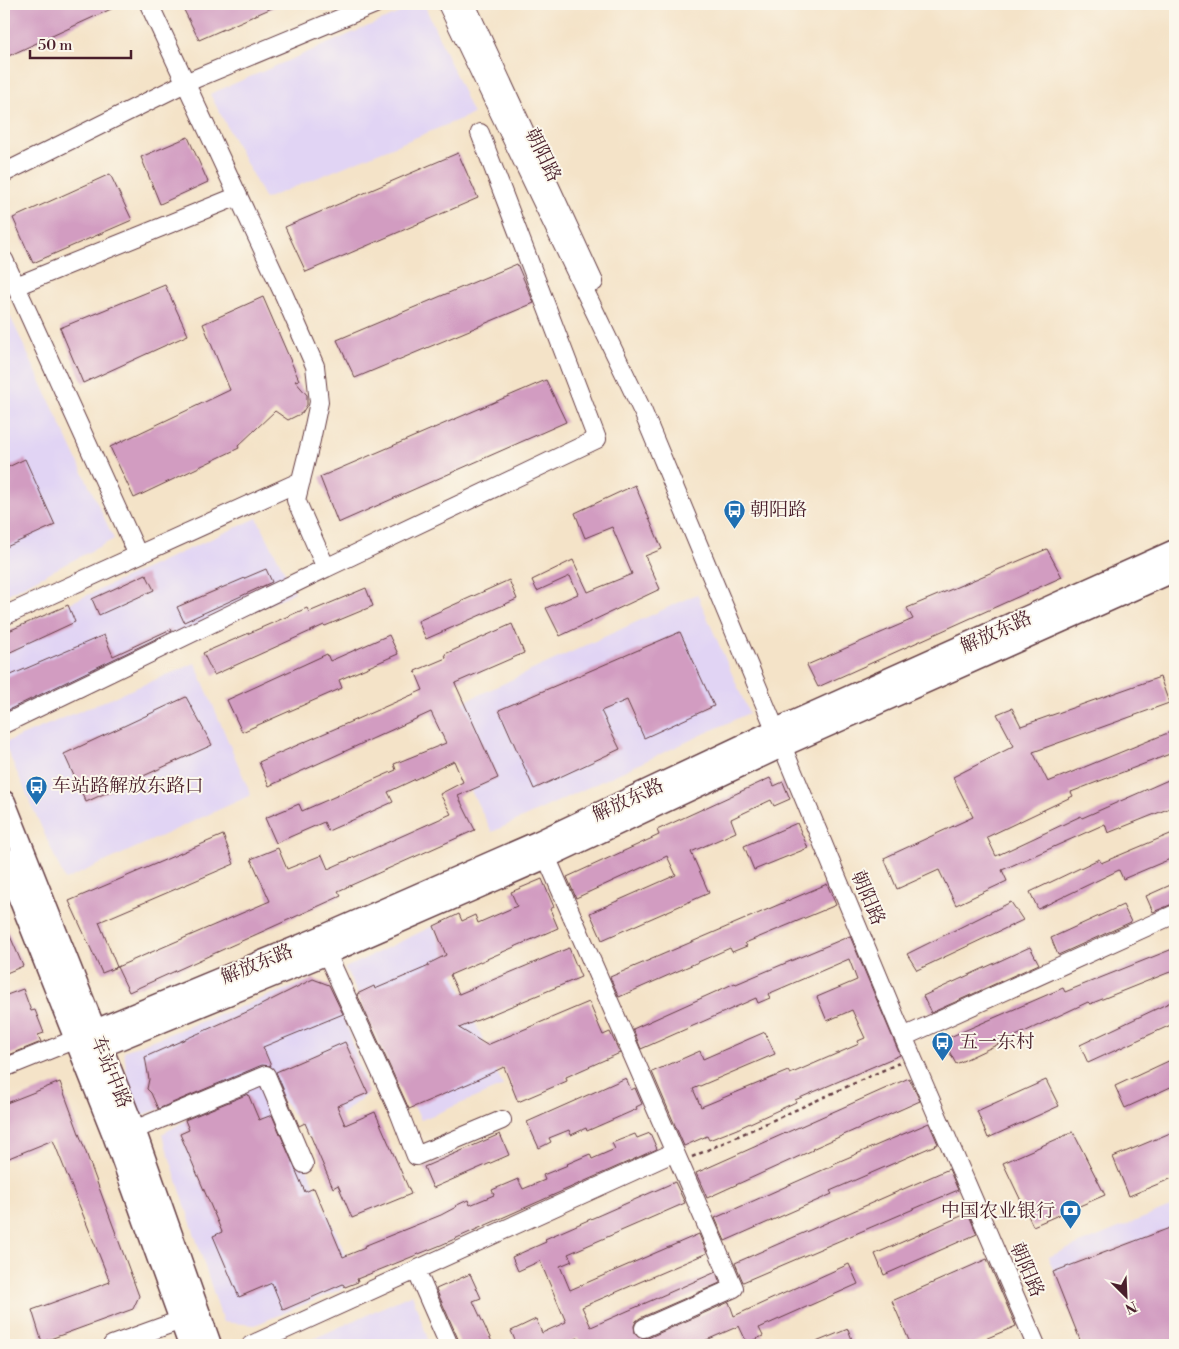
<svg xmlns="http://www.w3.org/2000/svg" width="1179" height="1349" font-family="'Libre Bodoni','Noto Serif SC',serif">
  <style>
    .built { fill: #e1d4f4 }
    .building { fill: #d29cc1 }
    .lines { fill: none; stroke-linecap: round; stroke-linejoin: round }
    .minor-casing { stroke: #643c43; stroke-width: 20 }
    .major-casing { stroke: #643c43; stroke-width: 25 }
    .path { stroke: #643c43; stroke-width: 2.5; stroke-dasharray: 4 4; stroke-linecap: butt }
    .minor { stroke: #fff; stroke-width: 18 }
    .major { stroke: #fff; stroke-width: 22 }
    .labels { text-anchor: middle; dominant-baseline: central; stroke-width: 4; stroke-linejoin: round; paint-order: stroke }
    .street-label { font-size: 19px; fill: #4a1f2b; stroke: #fbf7ec }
    .poi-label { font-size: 19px; fill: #4a1f2b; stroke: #fbf7ec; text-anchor: start }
  </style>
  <rect width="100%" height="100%" fill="#fbf7ec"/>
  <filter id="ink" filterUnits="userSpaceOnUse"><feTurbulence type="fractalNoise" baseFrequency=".02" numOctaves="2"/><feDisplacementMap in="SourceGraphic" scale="10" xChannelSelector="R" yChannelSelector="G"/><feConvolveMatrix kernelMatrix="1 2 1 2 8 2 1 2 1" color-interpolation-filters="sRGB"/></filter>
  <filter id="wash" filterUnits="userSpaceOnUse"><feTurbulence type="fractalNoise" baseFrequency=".0096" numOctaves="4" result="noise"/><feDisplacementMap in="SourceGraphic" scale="20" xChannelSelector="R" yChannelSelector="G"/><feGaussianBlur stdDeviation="1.12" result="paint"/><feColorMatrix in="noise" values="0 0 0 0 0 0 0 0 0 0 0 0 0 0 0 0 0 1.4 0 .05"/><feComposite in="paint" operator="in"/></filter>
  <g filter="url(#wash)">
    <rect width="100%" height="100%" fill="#f4e3c8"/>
    <path class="built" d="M420 4H424L473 114 265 199 210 94Z
      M4 303 114 539 4 596Z
      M257 518 295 592 4 730V633Z
      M697 594 749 713 492 832 433 716Z
      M195 663 251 795 65 880 4 743Z
      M433 926 503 1086 421 1120 345 968Z
      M313 979 343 1013 368 1093 311 1139 267 1078 358 1282 255 1325 223 1322 162 1134 262 1077 132 1118 124 1051Z
      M1175 1205V1345H1083L1048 1257Z
      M412 1294 430 1345H300Z"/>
    <g id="blocks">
      <path class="building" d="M4 4H122L4 58Z
        M181 4H281L199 40Z
        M188 137 208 182 160 204 141 157Z
        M458 153 478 198 306 272 285 227Z
        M110 174 132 220 33 263 13 218Z
        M517 264 534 303 355 378 337 340Z
        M165 285 188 335 83 383 60 328Z
        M263 297 299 380 295 381 307 395V405L302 413 288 420 275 411 238 446 239 448 134 498 110 447 230 390 203 324Z
        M546 380 566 422 338 523 320 477Z
        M25 459 55 525 4 548V469Z
        M635 485 662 549 645 556 660 589 560 636 546 608 578 594 570 576 537 591 532 580 573 560 588 592 632 574 612 527 585 538 575 513Z
        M1047 549 1062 577 818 687 807 665 913 619 907 608Z
        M266 569 272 582 184 622 177 607Z
        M146 574 154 590 99 615 92 599Z
        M509 580 517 599 426 639 418 621Z
        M366 588 373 606 325 626 324 625 214 675 203 653 307 608 309 612Z
        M68 605 75 622 4 655V633Z
        M512 624 524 653 455 683 498 778 458 796 475 830 338 891 341 896 129 992 117 967 270 901 251 859 278 848 287 869 322 855 328 869 451 814 440 794 463 782 454 761 388 792 393 802 328 831 324 822 276 843 265 818 299 804 302 811 396 770 394 764 446 743 431 712 269 786 259 762 423 690 415 671 446 658 445 654Z
        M171 629 172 631 4 712V678L104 635 113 656Z
        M680 632 714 706 644 738 627 700 601 711 620 749 534 789 499 710Z
        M389 635 398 654 339 680 342 688 242 732 227 700 327 654 330 661Z
        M1160 677 1169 703 1033 752 1048 782 1175 730V752L1071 792 1073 796 987 837 996 856 1081 816 1082 818 1175 777V806L1108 833 1105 824 1002 870 1007 881 956 905 939 870 897 889 884 858 973 817 953 777 1014 746 997 714 1012 708 1021 726Z
        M186 697 212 745 86 802 64 754Z
        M770 778 774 786 783 782 790 799 774 806 771 800 731 819 736 832 691 852 709 893 602 940 590 913 676 875 667 856 576 898 567 877 659 835 657 830Z
        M797 823 808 848 754 870 744 846Z
        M1175 832V857L1123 879 1119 870 1038 909 1030 892 1099 859 1101 863Z
        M223 835 234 864 99 922 117 967 102 973 69 901Z
        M542 879 554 907 550 909 558 928 450 975 459 994 569 948 581 977 459 1028 487 1045 589 1002 603 1035 610 1032 620 1053 566 1077 567 1081 518 1102 504 1067 470 1083 409 1109 357 994 374 986 375 989 429 966 428 964 446 955 434 926 459 914 462 921 475 915 478 923 517 906 511 892Z
        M1175 883V903L1153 912 1146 896Z
        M827 884 836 905 745 943 747 946 732 952 730 948 619 997 610 977Z
        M1011 902 1023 920 917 970 907 954Z
        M1123 905 1131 922 1058 955 1051 938Z
        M4 922 23 966 4 974Z
        M850 936 900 1055 795 1100 796 1102 737 1129 709 1140 707 1136 684 1146 652 1072 700 1051 703 1059 765 1032 775 1054 693 1089 701 1107 788 1071 790 1074 859 1044 858 1041 865 1038 852 1010 827 1021 817 997 857 980 849 959 768 994 770 998 758 1003 756 998 641 1049 633 1029 735 983 736 984Z
        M1030 947 1039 964 931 1013 923 996Z
        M1175 948V970L1090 1004 1088 1002 956 1064 943 1040 1063 988 1065 992Z
        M313 979 329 985 343 1014 263 1047 271 1066 262 1065 158 1109 151 1093 147 1089 149 1079 145 1057 249 1011Z
        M23 989 31 1011 35 1010 44 1033 38 1035 41 1042 4 1057V996Z
        M1175 1000V1023L1088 1063 1080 1045Z
        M345 1042 368 1093 337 1106 345 1125 375 1112 411 1194 352 1218 338 1185 333 1188 305 1123 299 1126 276 1072Z
        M1175 1058V1085L1125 1108 1115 1086Z
        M626 1078 631 1090 635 1088 642 1104 636 1107 637 1109 587 1131 586 1128 571 1135 569 1130 549 1138 551 1142 539 1148 527 1122Z
        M909 1078 920 1101 812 1149 813 1150 707 1198 696 1173Z
        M1046 1080 1059 1106 988 1138 977 1111Z
        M60 1082 139 1296 133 1309 42 1342 32 1310 110 1282 53 1140 4 1160V1104Z
        M248 1094 259 1120 272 1115 305 1192 314 1188 343 1257 365 1248 364 1246 441 1215 456 1207 455 1206 468 1200 470 1205 494 1195 492 1190 518 1179 523 1189 545 1180 543 1175 568 1165 567 1164 590 1154 592 1159 615 1149 612 1143 635 1134 637 1138 650 1133 657 1149 441 1245 357 1279 358 1282 345 1287 343 1284 283 1310 272 1283 239 1297 213 1236 222 1232 180 1134 189 1130 185 1120Z
        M929 1123 938 1144 830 1191 832 1194 725 1241 715 1218 834 1165 833 1164Z
        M1175 1131V1177L1129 1196 1113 1157Z
        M1073 1132 1105 1195 1033 1226 1003 1163Z
        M500 1134 509 1155 433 1188 424 1167Z
        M949 1169 958 1190 743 1282 735 1263Z
        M675 1182 685 1203 568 1254 572 1261 560 1266 570 1290 699 1234 707 1253 582 1307 591 1327 716 1272 720 1283 640 1318 636 1321 634 1326 635 1333 638 1337 642 1338H648L729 1302 734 1316 849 1264 858 1284 759 1328 763 1336 747 1343 739 1326 695 1345H581L578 1338 562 1345H517L511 1331 536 1319 542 1333 566 1322 540 1261 518 1271 512 1257 546 1242 545 1239Z
        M968 1213 977 1234 884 1275 875 1254Z
        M1175 1226V1345H1082L1053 1272Z
        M987 1259 1016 1326 971 1345H911L892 1301Z
        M470 1274 481 1298 473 1301 492 1342 484 1345H459V1341L436 1289Z
        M848 1329 854 1345H809Z"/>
    </g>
  </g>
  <g filter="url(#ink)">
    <use href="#blocks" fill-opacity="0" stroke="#643c43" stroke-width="1"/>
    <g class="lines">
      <defs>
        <path id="minor" d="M149 4 284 295 315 366 319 402 311 440 296 500 326 568 597 439 480 133
          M447 4 643 412 903 1036 1036 1345
          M466 4 594 282
          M4 173 185 83 375 4
          M4 260 138 555
          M16 286 238 196
          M4 616 301 481
          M4 724 326 568
          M542 847 734 1288 644 1328
          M322 943 399 1112 416 1156 502 1120
          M912 1033 1175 914
          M4 1068 76 1039
          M134 1130 266 1075 304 1164
          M420 1279 449 1345
          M112 1345 181 1320
          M251 1345 675 1152"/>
        <path id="major" d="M4 802 134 1130 210 1345
          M4 858 114 1135 190 1345
          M76 1039 320 938 539 842 783 727 1175 551
          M101 1046 327 953 546 857 790 742 1175 570"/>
      </defs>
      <use href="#minor" class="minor-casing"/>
      <use href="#major" class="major-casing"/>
      <path class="path" d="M692 1157 899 1063"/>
      <use href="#minor" class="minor"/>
      <use href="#major" class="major"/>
    </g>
  </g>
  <defs>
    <symbol id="bus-pin" viewBox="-11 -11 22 30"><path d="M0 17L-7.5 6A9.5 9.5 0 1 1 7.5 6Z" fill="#1f6fb2" stroke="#fbf7ec"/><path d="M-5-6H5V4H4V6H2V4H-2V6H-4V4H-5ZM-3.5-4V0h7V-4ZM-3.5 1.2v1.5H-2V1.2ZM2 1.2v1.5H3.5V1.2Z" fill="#fff"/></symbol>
    <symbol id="bank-pin" viewBox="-11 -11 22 30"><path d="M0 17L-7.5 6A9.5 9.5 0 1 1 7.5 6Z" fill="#1f6fb2" stroke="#fbf7ec"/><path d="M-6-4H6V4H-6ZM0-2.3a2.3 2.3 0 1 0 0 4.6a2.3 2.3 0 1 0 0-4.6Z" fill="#fff"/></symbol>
  </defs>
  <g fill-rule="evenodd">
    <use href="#bus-pin" x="722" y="498" width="25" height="34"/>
    <use href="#bus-pin" x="24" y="774" width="25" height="34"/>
    <use href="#bus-pin" x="930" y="1030" width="25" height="34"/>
    <use href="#bank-pin" x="1058" y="1198" width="25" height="34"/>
  </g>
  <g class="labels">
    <g class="street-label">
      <text transform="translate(543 155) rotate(64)">朝阳路</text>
      <text transform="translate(996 632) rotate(-24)">解放东路</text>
      <text transform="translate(628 800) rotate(-25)">解放东路</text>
      <text transform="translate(868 898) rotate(67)">朝阳路</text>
      <text transform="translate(257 964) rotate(-22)">解放东路</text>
      <text transform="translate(111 1072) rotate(68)">车站中路</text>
      <text transform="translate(1027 1270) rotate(67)">朝阳路</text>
    </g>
    <g class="poi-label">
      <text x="750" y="510">朝阳路</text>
      <text x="52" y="786">车站路解放东路口</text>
      <text x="959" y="1042">五一东村</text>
      <text x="1055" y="1211" text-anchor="end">中国农业银行</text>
    </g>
  </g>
  <rect width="1179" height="1349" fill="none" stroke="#fbf7ec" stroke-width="20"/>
  <g transform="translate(1126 1296) rotate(156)" stroke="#fbf7ec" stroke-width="4" paint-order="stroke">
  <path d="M0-4L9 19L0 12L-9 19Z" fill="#4a1f2b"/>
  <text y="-8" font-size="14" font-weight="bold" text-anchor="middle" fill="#4a1f2b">N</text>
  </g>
  <path d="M30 50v8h101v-8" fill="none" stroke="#4a1f2b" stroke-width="2.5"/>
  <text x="38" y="50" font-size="15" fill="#4a1f2b" stroke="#fbf7ec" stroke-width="4" paint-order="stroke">50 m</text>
</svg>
